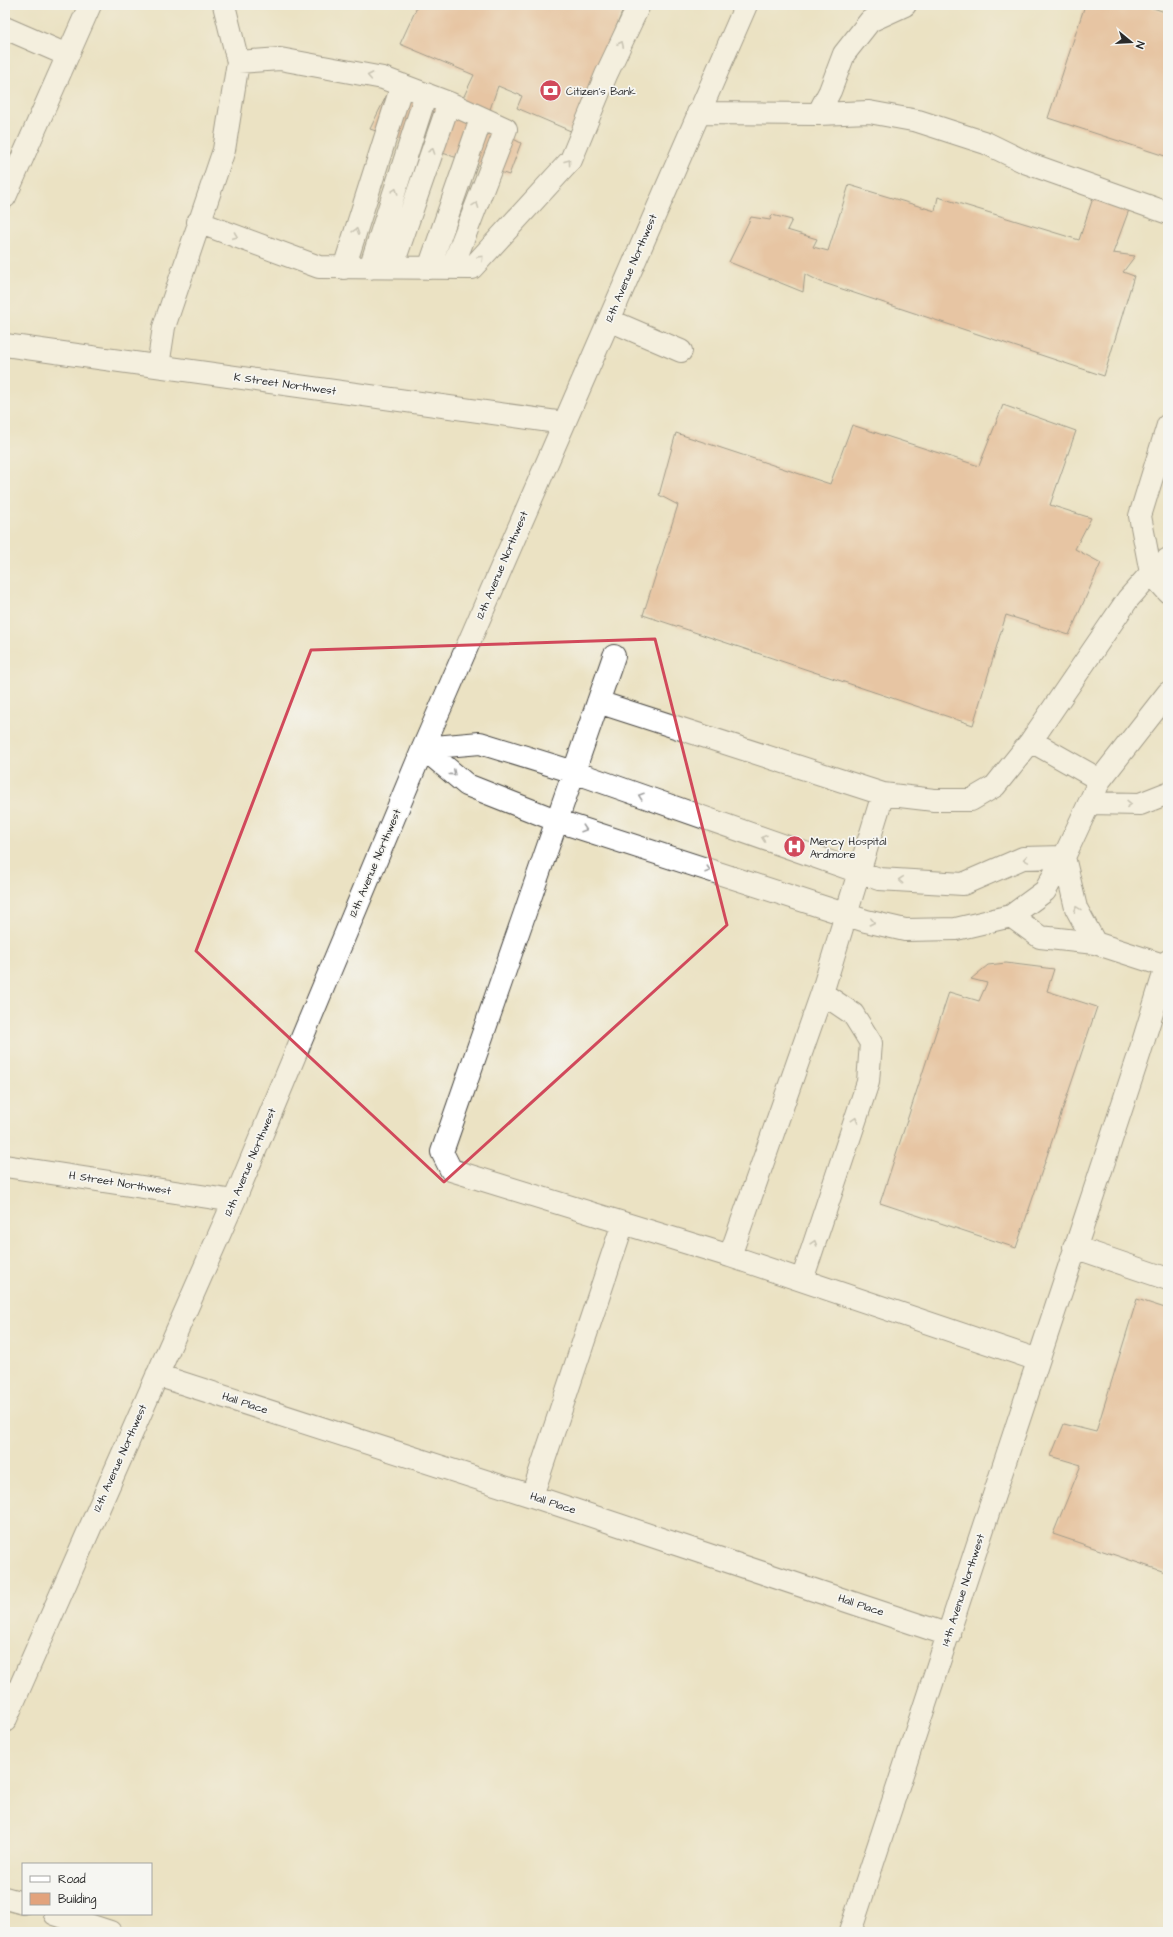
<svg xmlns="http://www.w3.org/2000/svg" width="1173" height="1937" font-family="'Architects Daughter',sans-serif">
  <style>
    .building { fill: #e2a37d }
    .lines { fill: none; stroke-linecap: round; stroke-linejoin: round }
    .minor-casing { stroke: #484642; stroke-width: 24 }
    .minor { stroke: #fff; stroke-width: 22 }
    .oneway { stroke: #a0a0a0 }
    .marked { fill: none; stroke: #d1495b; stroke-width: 3; stroke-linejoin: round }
    .labels { text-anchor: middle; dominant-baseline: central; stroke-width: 3.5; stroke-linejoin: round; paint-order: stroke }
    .poi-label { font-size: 11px; fill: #2b2b2b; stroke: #f6f6f2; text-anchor: start }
    .street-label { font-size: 11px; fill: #2b2b2b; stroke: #f6f6f2 }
  </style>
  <rect width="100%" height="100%" fill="#f6f6f2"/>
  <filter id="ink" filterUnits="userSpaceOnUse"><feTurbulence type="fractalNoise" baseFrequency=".025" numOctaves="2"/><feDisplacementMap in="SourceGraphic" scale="8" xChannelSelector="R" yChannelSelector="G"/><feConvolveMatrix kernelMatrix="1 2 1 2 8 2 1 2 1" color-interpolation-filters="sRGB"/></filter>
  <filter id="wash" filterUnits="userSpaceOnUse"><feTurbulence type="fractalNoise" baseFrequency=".012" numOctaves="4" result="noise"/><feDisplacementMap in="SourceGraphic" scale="16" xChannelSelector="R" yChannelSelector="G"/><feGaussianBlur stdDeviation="0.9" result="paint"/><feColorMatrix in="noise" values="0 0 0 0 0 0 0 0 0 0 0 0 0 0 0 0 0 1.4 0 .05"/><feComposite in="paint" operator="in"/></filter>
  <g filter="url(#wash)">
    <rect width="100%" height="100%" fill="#ebe2c3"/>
    <g id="blocks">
      <path class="building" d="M418 5H625L573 132 517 108 522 96 498 86 485 124 521 143 509 175 370 129 395 78 456 113 474 75 400 44Z
        M1085 5H1144L1168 13V157L1048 118Z
        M849 185 935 211 938 197 1079 240 1094 195 1130 207 1113 253 1135 256 1123 272 1134 276 1104 376 821 282 805 274 803 292 729 262 751 217 770 220 772 215 792 220 787 230 817 239 813 247 828 251Z
        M1003 405 1076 431 1050 505 1091 518 1075 549 1101 563 1069 635 1006 615 973 725 643 615 678 505 659 495 676 433 830 484 852 425 979 466Z
        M1006 963 1054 969 1047 991 1097 1007 1016 1248 880 1203 949 992 979 1001 987 983 971 979 988 965Z
        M1137 1299 1168 1309V1573L1053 1534 1081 1465 1051 1456 1064 1424 1096 1432Z"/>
    </g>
  </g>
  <g filter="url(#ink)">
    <use href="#blocks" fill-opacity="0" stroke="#484642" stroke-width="1"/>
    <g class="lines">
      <defs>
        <path id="minor" d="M5 28 67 55
          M238 62 280 59 383 78 449 103 506 129 452 268
          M698 113 818 114 869 112 918 121 986 143 1027 163 1168 213
          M818 114 830 91 844 54 870 21 905 5
          M5 197 90 5
          M198 222 319 267 472 268 571 160 606 75 639 5
          M392 267 449 103
          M344 268 402 85
          M370 268 426 94
          M429 268 481 119
          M609 320 681 351
          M5 345 564 423
          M158 366 164 327 224 150 238 62 224 5
          M1168 425 1140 516 1151 573 1168 592
          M614 656 442 1152 451 1170 730 1256 1038 1360
          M598 702 883 794 934 800H971L995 786 1031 741 1128 599 1151 573 1168 559
          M1031 741 1100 780
          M423 748 467 785 558 821 866 921 905 930 956 929 1011 916 1045 891 1064 857 1100 780 1168 693
          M423 748 480 743 574 772 879 879 963 884 1023 858 1064 857
          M1090 803 1140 804 1168 793
          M1064 857 1076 908 1095 943
          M1011 916 1040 937 1095 943 1166 966
          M5 1166 234 1201
          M1074 1247 1168 1279
          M730 1256 822 993 883 794
          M802 1280 868 1082 871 1043 853 1014 822 993
          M157 1375 532 1496 949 1635
          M532 1496 623 1223
          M5 1721 234 1201 423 748 746 5
          M5 1898 23 1903
          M55 1914 110 1932
          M850 1932 1139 1055 1168 961"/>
      </defs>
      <use href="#minor" class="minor-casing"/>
      <use href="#minor" class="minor"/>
    </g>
    <defs><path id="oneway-chevron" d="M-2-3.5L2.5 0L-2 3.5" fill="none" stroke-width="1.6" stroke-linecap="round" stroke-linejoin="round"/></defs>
    <g class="oneway">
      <use href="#oneway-chevron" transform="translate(621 44) rotate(-65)"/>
      <use href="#oneway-chevron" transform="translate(370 76) rotate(-169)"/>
      <use href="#oneway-chevron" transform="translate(432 151) rotate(-71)"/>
      <use href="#oneway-chevron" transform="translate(568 162) rotate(-53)"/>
      <use href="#oneway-chevron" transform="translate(395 191) rotate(-72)"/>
      <use href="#oneway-chevron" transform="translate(476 205) rotate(-69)"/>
      <use href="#oneway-chevron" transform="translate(356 231) rotate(-72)"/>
      <use href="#oneway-chevron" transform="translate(235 236) rotate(21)"/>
      <use href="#oneway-chevron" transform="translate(481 258) rotate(-47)"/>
      <use href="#oneway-chevron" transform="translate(453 773) rotate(40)"/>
      <use href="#oneway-chevron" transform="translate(641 796) rotate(-161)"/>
      <use href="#oneway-chevron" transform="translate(1129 804) rotate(1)"/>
      <use href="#oneway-chevron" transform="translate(584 829) rotate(18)"/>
      <use href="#oneway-chevron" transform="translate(764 838) rotate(-161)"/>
      <use href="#oneway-chevron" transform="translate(1026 859) rotate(171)"/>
      <use href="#oneway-chevron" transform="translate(708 870) rotate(18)"/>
      <use href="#oneway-chevron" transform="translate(901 880) rotate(-175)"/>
      <use href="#oneway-chevron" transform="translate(1077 909) rotate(-111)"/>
      <use href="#oneway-chevron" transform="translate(872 922) rotate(13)"/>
      <use href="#oneway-chevron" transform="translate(855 1120) rotate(-72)"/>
      <use href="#oneway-chevron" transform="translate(814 1243) rotate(-72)"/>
    </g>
  </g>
  <path d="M0 0H1173V1937H0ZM655 639 727 925 444 1182 196 951 311 650Z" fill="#ebe2c3" fill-opacity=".55" fill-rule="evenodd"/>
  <path class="marked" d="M655 639 727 925 444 1182 196 951 311 650Z"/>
  <defs>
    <symbol id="bank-disc" viewBox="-11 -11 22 22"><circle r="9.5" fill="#d1495b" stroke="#f6f6f2"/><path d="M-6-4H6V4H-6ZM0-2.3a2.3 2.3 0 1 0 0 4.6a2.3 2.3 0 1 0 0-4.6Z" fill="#fff"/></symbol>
    <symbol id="hospital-disc" viewBox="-11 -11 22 22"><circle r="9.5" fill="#d1495b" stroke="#f6f6f2"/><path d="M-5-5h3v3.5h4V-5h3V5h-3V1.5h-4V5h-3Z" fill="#fff"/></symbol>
  </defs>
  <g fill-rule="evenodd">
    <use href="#bank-disc" x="538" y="78" width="25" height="25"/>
    <use href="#hospital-disc" x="782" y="834" width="25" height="25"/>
  </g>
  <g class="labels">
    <g class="poi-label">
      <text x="566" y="91">Citizen's Bank</text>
      <text x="810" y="841">Mercy Hospital<tspan x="810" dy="13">Ardmore</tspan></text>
    </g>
    <g class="street-label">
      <text transform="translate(631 268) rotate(-67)">12th Avenue Northwest</text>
      <text transform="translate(285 384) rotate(8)">K Street Northwest</text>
      <text transform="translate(502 565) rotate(-67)">12th Avenue Northwest</text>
      <text transform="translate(375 863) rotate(-67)">12th Avenue Northwest</text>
      <text transform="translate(250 1162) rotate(-67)">12th Avenue Northwest</text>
      <text transform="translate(120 1183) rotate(9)">H Street Northwest</text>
      <text transform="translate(245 1403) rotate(18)">Hall Place</text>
      <text transform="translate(120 1458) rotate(-66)">12th Avenue Northwest</text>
      <text transform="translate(553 1503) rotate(18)">Hall Place</text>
      <text transform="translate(963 1590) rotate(-72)">14th Avenue Northwest</text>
      <text transform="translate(861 1605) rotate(18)">Hall Place</text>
    </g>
  </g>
  <rect width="1173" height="1937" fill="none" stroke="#f6f6f2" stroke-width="20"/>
  <rect x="22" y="1863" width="130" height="52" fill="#f6f6f2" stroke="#a5a5a2"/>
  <rect x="30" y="1876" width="20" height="6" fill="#ffffff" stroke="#a5a5a2"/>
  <text x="58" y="1883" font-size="12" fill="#2b2b2b">Road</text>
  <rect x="30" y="1893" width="20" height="12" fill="#e2a37d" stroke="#a5a5a2"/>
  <text x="58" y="1903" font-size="12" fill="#2b2b2b">Building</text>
  <g transform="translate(1131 42) rotate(108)" stroke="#f6f6f2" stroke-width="3" paint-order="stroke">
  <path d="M0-3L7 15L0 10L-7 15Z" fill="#2b2b2b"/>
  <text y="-6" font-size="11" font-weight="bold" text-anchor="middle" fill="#2b2b2b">N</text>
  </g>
</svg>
